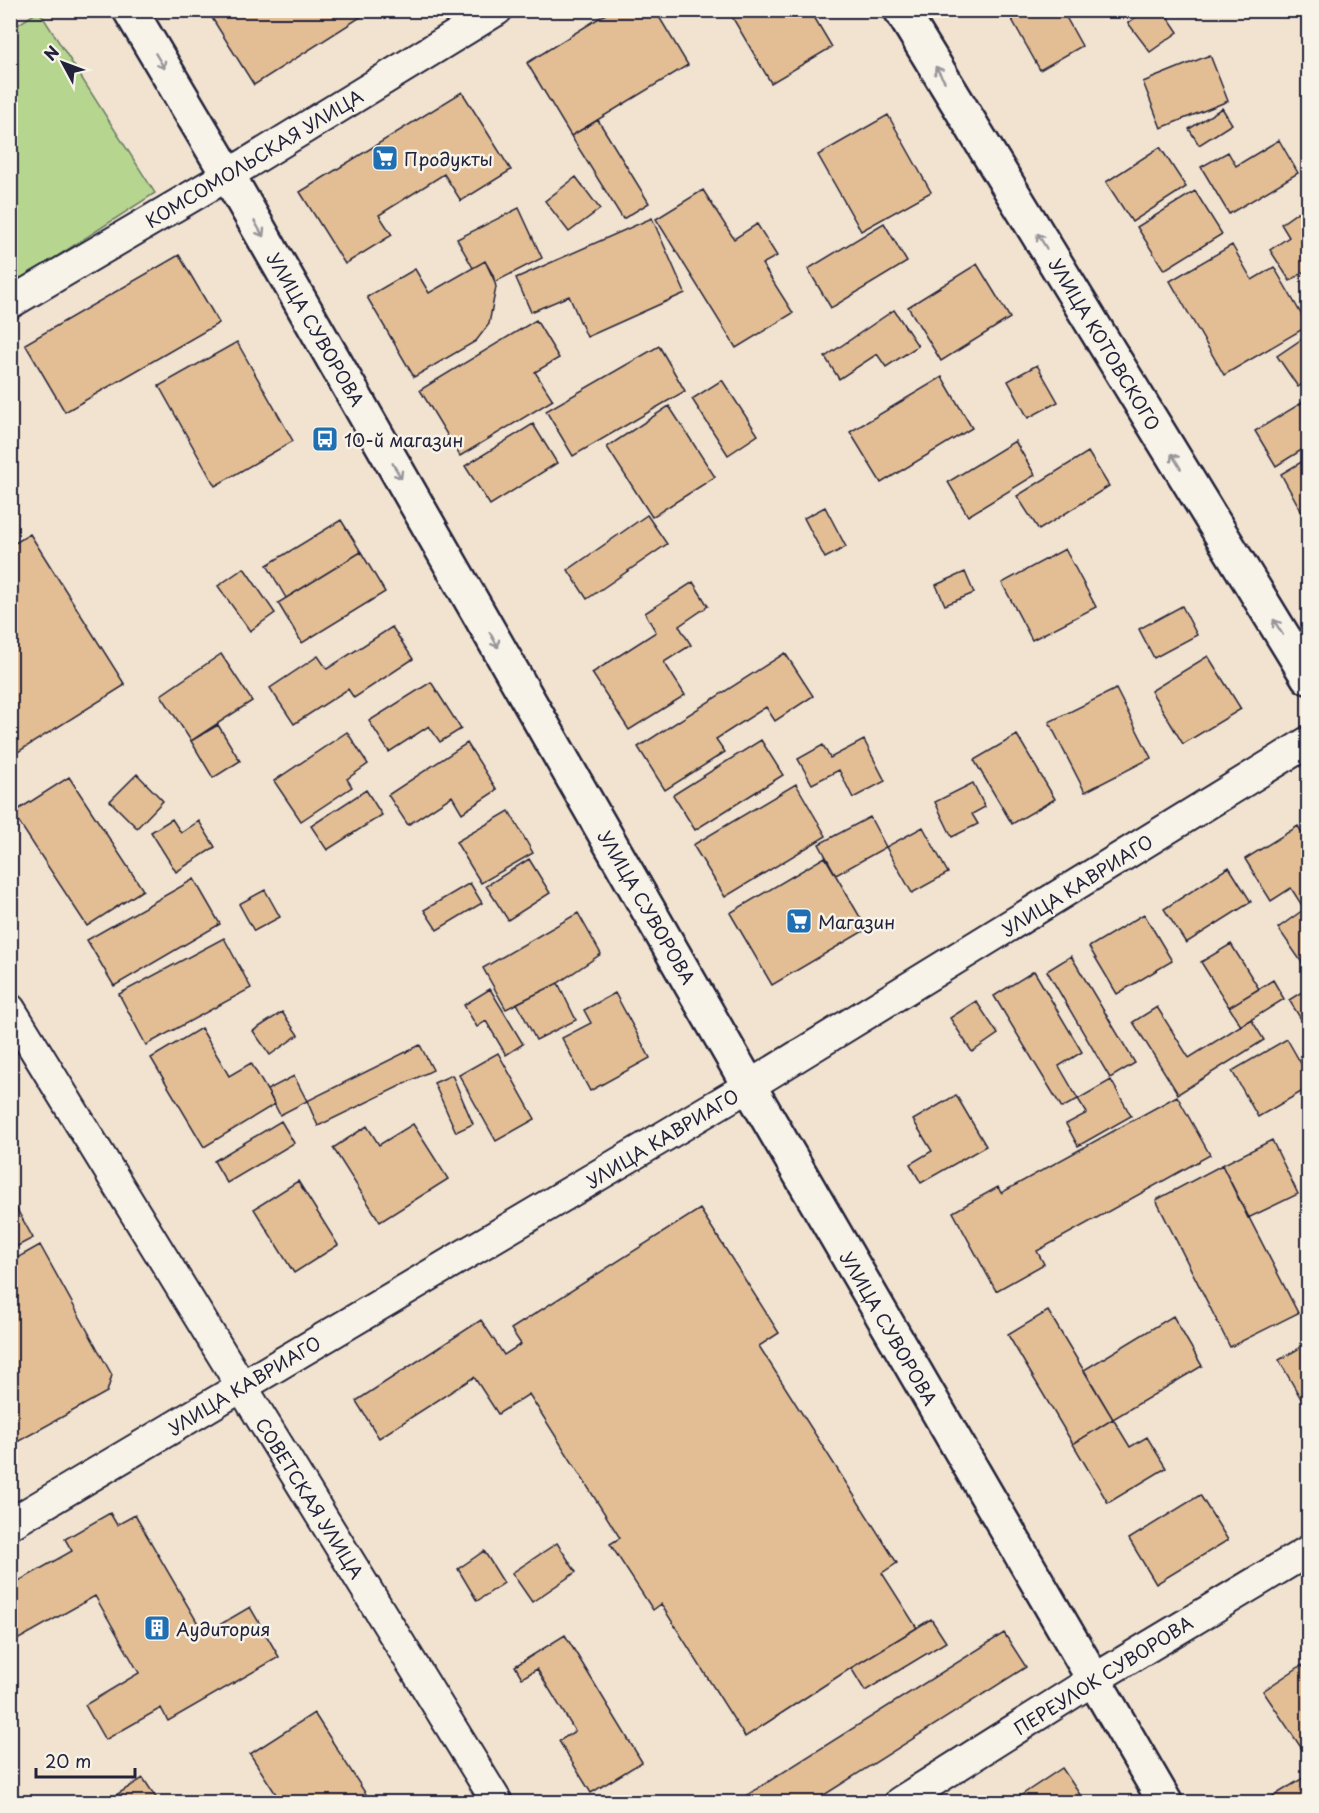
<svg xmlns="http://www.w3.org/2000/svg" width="1319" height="1813" font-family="'Playpen Sans',sans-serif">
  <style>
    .green { fill: #b6d690; stroke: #6c7c66; stroke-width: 1.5 }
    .building { fill: #e3be94; stroke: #22223b; stroke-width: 1.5 }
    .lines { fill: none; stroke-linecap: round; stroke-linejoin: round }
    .minor-casing { stroke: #22223b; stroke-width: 34 }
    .primary-casing { stroke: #22223b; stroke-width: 38 }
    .minor { stroke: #f7f3e8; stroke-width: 30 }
    .primary { stroke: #f7f3e8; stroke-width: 33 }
    .oneway { stroke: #97959a }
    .labels { text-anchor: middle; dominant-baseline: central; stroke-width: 5; stroke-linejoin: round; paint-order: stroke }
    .street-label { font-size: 18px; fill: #22223b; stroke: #f7f3e8 }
    .poi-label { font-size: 18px; fill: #22223b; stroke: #f7f3e8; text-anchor: start }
  </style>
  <rect width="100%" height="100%" fill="#f1e3cf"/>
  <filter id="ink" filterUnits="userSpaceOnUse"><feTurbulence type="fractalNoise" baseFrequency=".0167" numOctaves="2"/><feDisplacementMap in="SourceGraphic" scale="12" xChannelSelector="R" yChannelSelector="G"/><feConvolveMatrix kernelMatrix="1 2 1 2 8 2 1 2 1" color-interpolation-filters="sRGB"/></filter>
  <g filter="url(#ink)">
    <path class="green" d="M39 11 155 193 11 286V29Z"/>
    <path class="building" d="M207 10H366L367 13 254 85Z
      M612 10H655L688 65 571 136 527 63Z
      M728 10H810L832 47 771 83Z
      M1019 10H1062L1082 46 1040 70 1010 16Z
      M1146 10H1163L1178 32 1150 52 1128 23Z
      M1210 55 1228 101 1161 128 1143 82Z
      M462 92 511 170 461 201 444 174 379 215 392 235 345 264 300 192Z
      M1222 108 1232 124 1199 145 1189 129Z
      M888 115 931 192 861 231 818 155Z
      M598 120 649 203 623 219 571 136Z
      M1279 140 1298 173 1229 214 1201 167 1228 152 1236 166Z
      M1160 147 1186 187 1132 222 1106 182Z
      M576 177 600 209 569 232 545 201Z
      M703 190 734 239 757 224 777 256 762 264 793 313 736 348 656 219Z
      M1195 191 1222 234 1164 270 1137 227Z
      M1308 205V242L1307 243 1308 246V269L1290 281 1270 250 1289 237 1281 224Z
      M519 208 542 258 495 282 485 261 473 268 457 239Z
      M652 218 685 293 587 337 569 296 531 312 516 278Z
      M884 223 907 262 831 308 808 269Z
      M1232 245 1252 280 1274 267 1308 326 1224 375 1170 281Z
      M179 255 219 323 65 412 25 344Z
      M485 261 493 275 496 287 489 324 476 341 414 377 367 297 415 269 429 293Z
      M977 264 1010 318 941 361 908 307Z
      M894 310 918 346 886 367 877 354 839 379 825 357Z
      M536 320 559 358 535 372 553 400 460 456 420 390Z
      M1308 335V380L1298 387 1277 356Z
      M237 342 293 441 215 486 159 386Z
      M659 346 685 391 573 456 546 411Z
      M1037 365 1058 402 1028 418 1008 381Z
      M942 377 972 428 881 483 850 432Z
      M722 380 758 435 728 455 692 399Z
      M1308 399V446L1276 466 1255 431Z
      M669 406 715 477 652 517 607 447Z
      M533 424 557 463 490 505 465 466Z
      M1015 441 1035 475 968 516 948 482Z
      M1088 452 1109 486 1039 530 1017 496Z
      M1308 458V513L1304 516 1281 474Z
      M825 507 846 547 825 558 804 518Z
      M647 515 667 544 587 599 568 570Z
      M341 520 361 552 286 598 267 565Z
      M30 534 125 685 10 757V546Z
      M1065 549 1096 607 1032 640 1002 583Z
      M361 552 385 592 302 643 278 603Z
      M244 568 275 613 250 631 218 586Z
      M965 572 974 593 945 605 936 585Z
      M693 582 708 606 679 626 691 645 664 662 685 695 629 730 592 673 656 632 645 613Z
      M1182 606 1197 635 1154 658 1139 629Z
      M392 627 413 659 354 698 348 689 294 724 270 688 318 656 327 669Z
      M785 653 813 696 775 721 766 707 716 739 725 752 665 790 638 747Z
      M221 654 252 701 191 741 161 695Z
      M1208 656 1241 709 1183 744 1151 691Z
      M431 682 461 729 440 742 429 726 389 752 369 721Z
      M1116 689 1151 758 1085 792 1049 722Z
      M218 725 240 761 213 778 191 741Z
      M347 732 368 764 347 779 352 787 301 821 274 781Z
      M1017 735 1055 799 1012 824 974 760Z
      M761 740 783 775 695 830 673 795Z
      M864 740 885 781 853 798 839 770 812 784 798 759 823 745 830 758Z
      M467 743 497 790 462 813 452 796 408 825 388 795Z
      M137 774 163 801 137 828 110 801Z
      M69 777 143 890 87 926 13 813Z
      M973 783 985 807 972 814 978 824 952 837 935 802Z
      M796 784 826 836 725 897 693 845Z
      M366 790 382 815 327 850 311 826Z
      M509 811 533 853 481 883 456 842Z
      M870 817 886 847 836 875 819 844Z
      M172 819 181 833 199 821 215 847 176 872 151 832Z
      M1298 826 1308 843V915L1291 888 1271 901 1245 859Z
      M923 827 948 873 912 893 886 847Z
      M825 857 867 929 772 985 730 913Z
      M529 859 550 893 508 920 486 886Z
      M1229 867 1251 902 1186 943 1164 909Z
      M194 879 220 924 114 986 87 940Z
      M470 883 482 903 437 930 424 910Z
      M265 890 280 917 254 931 239 904Z
      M1303 910 1308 919 1307 970 1278 928Z
      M578 913 601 954 558 983 506 1009 483 968Z
      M1144 914 1172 961 1117 994 1089 947Z
      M224 938 251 988 146 1045 119 994Z
      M1231 944 1259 989 1229 1007 1201 962Z
      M1071 956 1135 1063 1110 1078 1047 971Z
      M1034 971 1082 1052 1059 1066 1078 1099 1062 1108 994 996Z
      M1273 980 1284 999 1241 1026 1229 1007Z
      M558 983 576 1020 536 1040 517 1003Z
      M1308 988V1030L1289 1000Z
      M490 989 523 1044 506 1055 486 1021 477 1027 464 1005Z
      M615 993 650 1058 590 1091 562 1038 591 1023 584 1010Z
      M976 1001 998 1034 972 1052 950 1018Z
      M1157 1007 1189 1058 1251 1019 1264 1040 1178 1094 1133 1022Z
      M282 1012 298 1035 270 1055 253 1031Z
      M201 1028 229 1076 251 1063 275 1104 204 1147 151 1058Z
      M1287 1039 1308 1076V1088L1258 1117 1232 1071Z
      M420 1045 433 1070 318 1126 307 1101Z
      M498 1053 535 1119 496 1141 459 1075Z
      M452 1075 473 1124 456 1132 434 1083Z
      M294 1076 307 1101 280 1115 267 1090Z
      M1111 1080 1131 1116 1078 1146 1066 1124 1087 1113 1078 1099Z
      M956 1095 986 1146 921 1183 910 1164 932 1151 913 1120Z
      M1177 1096 1210 1155 1037 1251 1044 1264 996 1291 953 1212 998 1187 1001 1193Z
      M281 1121 294 1143 227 1183 214 1161Z
      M413 1124 448 1179 380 1222 333 1148 367 1126 379 1145Z
      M1272 1140 1298 1194 1248 1218 1222 1165Z
      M1222 1165 1298 1313 1230 1347 1156 1200Z
      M298 1181 338 1245 294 1273 254 1209Z
      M10 1197 33 1238 10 1250Z
      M700 1209 779 1333 759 1346 897 1563 882 1573 917 1628 851 1668 745 1737 661 1604 653 1610 610 1544 620 1538 529 1394 498 1414 474 1377 379 1438 356 1401 481 1320 504 1355 521 1344 511 1329Z
      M40 1245 112 1375 107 1392 10 1446V1262Z
      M1048 1311 1113 1419 1073 1444 1008 1335Z
      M1173 1316 1202 1366 1113 1419 1084 1370Z
      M1308 1343V1411L1279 1360Z
      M1113 1419 1130 1447 1147 1437 1166 1468 1108 1503 1073 1444Z
      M1200 1495 1228 1540 1156 1584 1129 1539Z
      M110 1513 117 1525 135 1515 204 1634 250 1607 279 1657 168 1721 161 1708 105 1740 85 1705 139 1673 95 1596 10 1644V1586L72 1551 65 1539Z
      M557 1543 576 1572 532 1602 512 1573Z
      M484 1551 504 1583 477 1601 458 1569Z
      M931 1619 946 1642 865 1691 851 1668Z
      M1004 1633 1026 1667 813 1802H736Z
      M565 1635 642 1762 591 1793 559 1741 575 1731 537 1669 522 1678 515 1666Z
      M1302 1665 1308 1675V1749L1304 1752 1263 1691Z
      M314 1713 371 1802H281L250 1754Z
      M1062 1768 1085 1802H1011Z
      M1308 1775V1802H1273L1270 1798Z
      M143 1778 159 1802H105Z"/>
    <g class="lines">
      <defs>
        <path id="minor" d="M10 303 228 175 497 10
          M10 1009 497 1802
          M10 1524 749 1086 1308 742
          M900 1802 1093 1680 1308 1551"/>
        <path id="primary" d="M130 10 228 175 749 1086 1165 1802
          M901 10 1308 677"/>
      </defs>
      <use href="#minor" class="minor-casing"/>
      <use href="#primary" class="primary-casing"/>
      <use href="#minor" class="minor"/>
      <use href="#primary" class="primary"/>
    </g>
    <defs><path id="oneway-shaft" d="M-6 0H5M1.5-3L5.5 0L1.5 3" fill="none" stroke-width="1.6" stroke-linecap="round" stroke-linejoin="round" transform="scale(1.5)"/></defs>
    <g class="oneway">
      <use href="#oneway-shaft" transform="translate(160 61) rotate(59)"/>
      <use href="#oneway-shaft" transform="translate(940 74) rotate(-121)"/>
      <use href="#oneway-shaft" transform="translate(259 229) rotate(60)"/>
      <use href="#oneway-shaft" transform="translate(1042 241) rotate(-121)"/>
      <use href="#oneway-shaft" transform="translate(1176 461) rotate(-121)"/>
      <use href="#oneway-shaft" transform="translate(397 471) rotate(60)"/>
      <use href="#oneway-shaft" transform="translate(1278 627) rotate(-121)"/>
      <use href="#oneway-shaft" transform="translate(494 640) rotate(60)"/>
    </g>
  </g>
  <defs>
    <symbol id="supermarket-square" viewBox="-11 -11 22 22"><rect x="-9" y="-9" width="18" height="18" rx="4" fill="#1f6fb2" stroke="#f7f3e8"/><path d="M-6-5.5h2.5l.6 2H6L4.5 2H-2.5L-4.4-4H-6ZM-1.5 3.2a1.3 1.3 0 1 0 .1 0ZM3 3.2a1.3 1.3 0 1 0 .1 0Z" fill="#fff"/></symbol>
    <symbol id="bus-square" viewBox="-11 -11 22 22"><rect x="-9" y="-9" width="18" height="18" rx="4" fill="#1f6fb2" stroke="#f7f3e8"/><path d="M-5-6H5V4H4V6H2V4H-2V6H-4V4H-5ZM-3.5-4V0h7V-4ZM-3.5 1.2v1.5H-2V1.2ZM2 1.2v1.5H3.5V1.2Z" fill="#fff"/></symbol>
    <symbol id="building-square" viewBox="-11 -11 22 22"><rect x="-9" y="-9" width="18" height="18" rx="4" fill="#1f6fb2" stroke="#f7f3e8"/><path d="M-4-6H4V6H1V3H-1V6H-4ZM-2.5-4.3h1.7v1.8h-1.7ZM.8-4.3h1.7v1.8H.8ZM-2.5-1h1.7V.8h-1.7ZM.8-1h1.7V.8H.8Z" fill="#fff"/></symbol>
  </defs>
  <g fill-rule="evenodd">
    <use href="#supermarket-square" x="370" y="143" width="30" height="30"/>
    <use href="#bus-square" x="310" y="424" width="30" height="30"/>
    <use href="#supermarket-square" x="784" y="906" width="30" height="30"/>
    <use href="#building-square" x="142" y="1613" width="30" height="30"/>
  </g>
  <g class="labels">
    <g class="street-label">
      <text transform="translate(254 158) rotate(-31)">КОМСОМОЛЬСКАЯ УЛИЦА</text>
      <text transform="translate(316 329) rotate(60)">УЛИЦА СУВОРОВА</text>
      <text transform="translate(1105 344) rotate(59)">УЛИЦА КОТОВСКОГО</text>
      <text transform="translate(1077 885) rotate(-32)">УЛИЦА КАВРИАГО</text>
      <text transform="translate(647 907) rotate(60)">УЛИЦА СУВОРОВА</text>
      <text transform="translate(662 1138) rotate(-31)">УЛИЦА КАВРИАГО</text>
      <text transform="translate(889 1328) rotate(60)">УЛИЦА СУВОРОВА</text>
      <text transform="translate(244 1385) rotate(-31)">УЛИЦА КАВРИАГО</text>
      <text transform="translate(310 1498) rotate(58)">СОВЕТСКАЯ УЛИЦА</text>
      <text transform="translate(1103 1675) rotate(-32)">ПЕРЕУЛОК СУВОРОВА</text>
    </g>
    <g class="poi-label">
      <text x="404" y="158">Продукты</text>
      <text x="344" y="439">10-й магазин</text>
      <text x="818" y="921">Магазин</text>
      <text x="176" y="1628">Аудитория</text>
    </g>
  </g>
  <rect width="1319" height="1813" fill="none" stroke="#f7f3e8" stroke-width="36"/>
  <rect x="18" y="18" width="1283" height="1777" fill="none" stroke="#22223b" stroke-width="2" filter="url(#ink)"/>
  <g transform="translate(63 63) rotate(311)" stroke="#f7f3e8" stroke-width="4.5" paint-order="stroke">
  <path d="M0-4.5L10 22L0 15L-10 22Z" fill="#22223b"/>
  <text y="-9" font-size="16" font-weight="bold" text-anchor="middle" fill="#22223b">N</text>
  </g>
  <path d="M36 1768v9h99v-9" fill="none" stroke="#22223b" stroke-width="3"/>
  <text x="45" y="1768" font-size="18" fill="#22223b" stroke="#f7f3e8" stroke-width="4.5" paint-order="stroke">20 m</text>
</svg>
